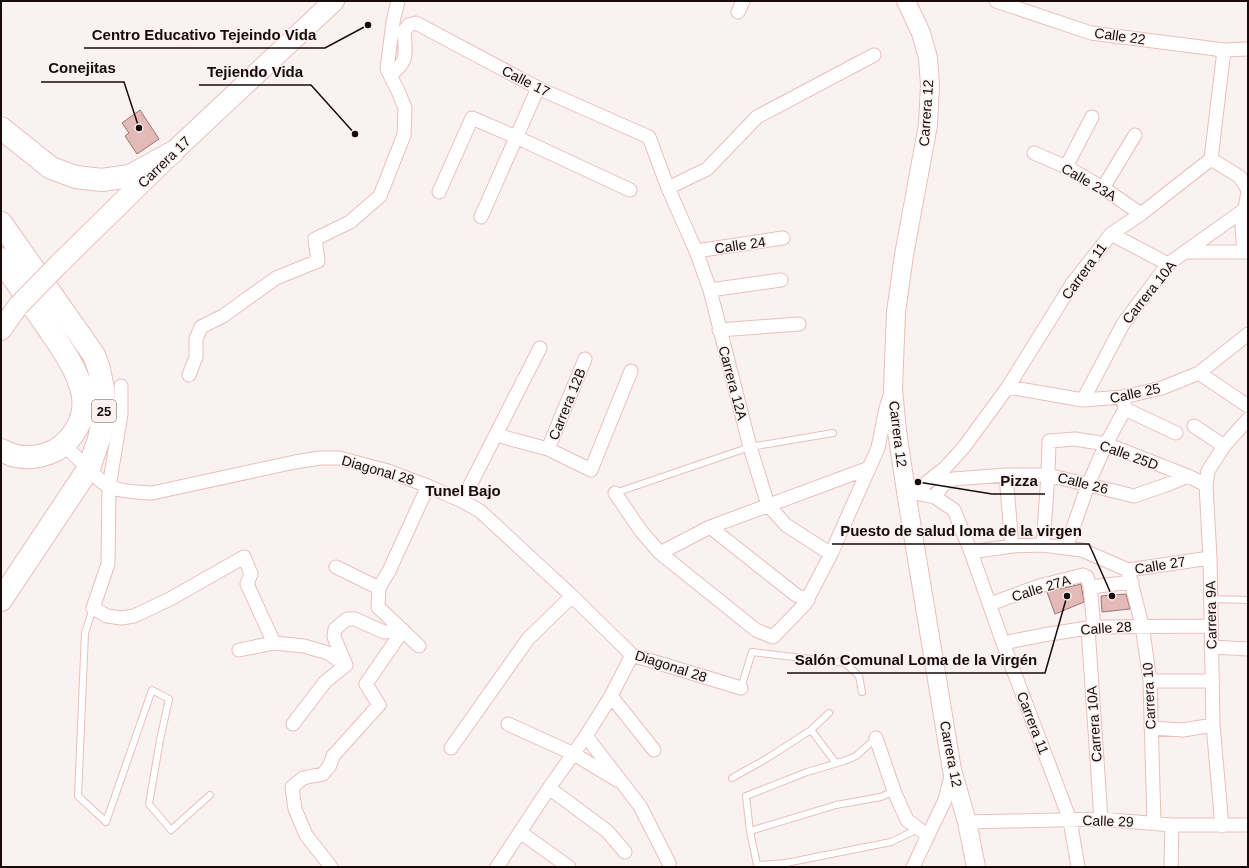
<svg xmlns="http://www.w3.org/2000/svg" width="1249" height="868" font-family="Arial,sans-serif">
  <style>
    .building { fill: #e3bab7; stroke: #9a7472 }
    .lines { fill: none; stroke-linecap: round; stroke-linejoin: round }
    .lane-casing { stroke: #e9bfbc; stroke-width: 8 }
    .street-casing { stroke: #e9bfbc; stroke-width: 15 }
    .secondary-casing { stroke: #e9bfbc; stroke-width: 20 }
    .primary-casing { stroke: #e9bfbc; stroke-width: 22 }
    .highway-casing { stroke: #e9bfbc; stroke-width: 24 }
    .lane { stroke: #fff; stroke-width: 6 }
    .street { stroke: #fff; stroke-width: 13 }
    .secondary { stroke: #fff; stroke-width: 18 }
    .primary { stroke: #fff; stroke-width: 20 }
    .highway { stroke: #fff; stroke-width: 22 }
    .primary-bridge-casing { stroke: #e9bfbc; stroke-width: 22; stroke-linecap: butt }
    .primary-bridge { stroke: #fff; stroke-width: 20 }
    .labels { text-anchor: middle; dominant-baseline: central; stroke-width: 3; stroke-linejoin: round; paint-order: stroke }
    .shield { fill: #faf2f1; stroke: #5c504f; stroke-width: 1 }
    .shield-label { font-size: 13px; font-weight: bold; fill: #180b0a }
    .street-label { font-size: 14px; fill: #180b0a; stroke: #faf2f1 }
    .neighbourhood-label { font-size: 15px; font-weight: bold; fill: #180b0a; stroke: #faf2f1 }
    .leader { fill: none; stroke: #180b0a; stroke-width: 1.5 }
    .callout-dot { fill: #180b0a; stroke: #faf2f1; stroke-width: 1.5 }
    .callout-label { font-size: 15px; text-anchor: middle; font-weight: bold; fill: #180b0a; stroke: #faf2f1; stroke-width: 3; stroke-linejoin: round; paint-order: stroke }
  </style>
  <rect width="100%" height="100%" fill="#faf2f1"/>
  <path class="building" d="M140 110 159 139 137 154 125 136 129 133 122 123Z
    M1081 584 1084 602 1055 614 1047 592Z
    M1126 594 1130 609 1102 612 1101 596Z"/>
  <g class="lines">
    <defs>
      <path id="lane" d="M615 493 750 447 833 433
        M1211 599 1248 600
        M93 608 85 633 78 796 106 822 152 690 169 699 160 740 149 804 171 830 210 795
        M741 688 752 652 845 663 859 676 862 692
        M811 730 836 763
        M876 738 856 756 844 761 807 772 746 796 750 831 757 865 786 863 891 842 918 829
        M732 778 766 759 811 730 829 713
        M750 831 836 805 881 797 894 791"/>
      <path id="street" d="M996 1 1091 33 1224 50 1248 49
        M738 12 743 1
        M390 74C410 63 405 50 404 31L409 25 416 23 538 88 649 137 668 188 696 251 710 290 750 447 768 505 786 525 831 554
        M1034 153 1066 167 1103 188 1141 214
        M1211 159 1240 177 1248 190
        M1066 167 1092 117
        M668 188 707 169 757 117 874 55
        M1103 188 1135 135
        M439 192 472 118 516 137 630 190
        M481 217 538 88
        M1111 234 1168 264
        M696 251 783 238
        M1244 251 1242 227 1248 191
        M1186 252H1248
        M710 290 781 280
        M719 330 799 324
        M1199 373 1248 406
        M189 375 196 357V339L201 327 223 316 276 278 318 261 315 239 350 222 380 196 404 135 405 108 398 91 387 69 393 22 398 1
        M121 386V414L109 487 108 564 93 608 107 616 121 618 134 616 170 599 244 557 251 574 247 584 274 643
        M1008 387 1083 400 1123 397 1162 388 1199 373 1248 334
        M1083 400 1123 324 1168 264 1244 210
        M1125 409 1176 433
        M1194 426 1224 446
        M496 435 548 449 591 470 631 371
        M64 445 102 482C116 492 135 492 152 493L295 462 320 458H339L388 471 428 486 462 501 480 511 572 596 632 655 741 688
        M548 449 585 359
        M1006 475 1012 546
        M615 493 641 531 660 553 756 630 773 637 805 604 831 554 878 448 886 408 891 393
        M915 493 935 497 954 510 971 552 1003 643 1070 820 1078 867
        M935 497C940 489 944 482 953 479L1006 475H1048L1134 496 1166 485 1188 476
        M907 498 945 468 964 447 1008 387 1072 284 1111 234 1141 214 1211 159 1224 50
        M462 501 540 348
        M710 527 796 595 808 600
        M1043 545 1048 475 1049 441 1075 439 1106 444 1188 476 1206 485
        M1066 548 1088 485 1106 444 1125 409 1123 397
        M971 552 1012 546 1043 545 1082 550 1128 570 1210 558
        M660 553 710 527 869 468
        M336 567 379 588
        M1128 570 1142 625 1150 681 1154 823
        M1090 587 1094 627
        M990 604 1039 586 1083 575 1087 577 1090 587 1132 582
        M1088 628 1101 819
        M1003 643 1043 635 1094 627 1210 626
        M419 646 378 607 379 588 389 571 428 486
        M1211 647 1248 649
        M239 650 274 643 304 646 328 653 346 665
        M346 665 334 637 335 629 347 619H355L384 632 403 630
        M1150 681H1213
        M611 696 654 750
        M293 724 325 682 346 665
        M508 724 574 754 617 780
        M1151 728 1183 730 1213 725
        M586 736 640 806 669 863
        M876 738 894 791 907 820 927 835
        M451 748 528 639 572 596
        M549 788 607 831 625 852
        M967 822 1101 819 1172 825H1248
        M1222 826 1213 725 1210 558 1206 485 1208 471 1224 446 1248 419
        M520 832 569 867
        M331 867 306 835 295 809 292 787 303 778 323 774 330 765 333 756 379 705 366 684 403 630
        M497 867 549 788 586 736 611 696 632 655
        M913 867 945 800 952 772
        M1171 867 1172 825"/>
      <path id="secondary" d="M906 1 921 33 928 58 930 85 928 125 904 255 896 312 893 389 897 431 907 498 952 770 967 822 976 867"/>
      <path id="primary" d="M59 264 172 153 334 1
        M1 330 18 306"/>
      <path id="highway" d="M1 128 51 168 76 177 102 180 130 176 172 153
        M1 223 94 355 99 369 103 389 104 414 99 439 89 468 1 600
        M1 259C15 280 29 301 44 322 58 343 79 370 83 396 86 418 74 439 56 450 38 459 19 460 1 450"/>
    </defs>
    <use href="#lane" class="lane-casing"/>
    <use href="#street" class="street-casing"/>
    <use href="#secondary" class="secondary-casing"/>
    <use href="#primary" class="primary-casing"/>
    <use href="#highway" class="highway-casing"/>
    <use href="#lane" class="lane"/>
    <use href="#street" class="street"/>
    <use href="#secondary" class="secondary"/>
    <use href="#primary" class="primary"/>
    <use href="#highway" class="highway"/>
    <defs>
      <path id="primary-bridge" d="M18 306 59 264"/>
    </defs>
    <use href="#primary-bridge" class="primary-bridge-casing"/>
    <use href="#primary-bridge" class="primary-bridge"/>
  </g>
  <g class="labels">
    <rect class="shield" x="92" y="400" width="24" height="22" rx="3"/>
    <g class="shield-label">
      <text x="104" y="411">25</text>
    </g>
    <g class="street-label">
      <text transform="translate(1120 36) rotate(8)">Calle 22</text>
      <text transform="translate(526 81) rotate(27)">Calle 17</text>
      <text transform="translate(926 113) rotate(-86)">Carrera 12</text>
      <text transform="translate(164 162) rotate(-44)">Carrera 17</text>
      <text transform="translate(1089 182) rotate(30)">Calle 23A</text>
      <text transform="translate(740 245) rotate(-8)">Calle 24</text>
      <text transform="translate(1084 271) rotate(-54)">Carrera 11</text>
      <text transform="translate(1149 292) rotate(-51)">Carrera 10A</text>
      <text transform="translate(733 383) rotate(75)">Carrera 12A</text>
      <text transform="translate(1135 393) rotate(-12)">Calle 25</text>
      <text transform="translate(567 404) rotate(-68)">Carrera 12B</text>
      <text transform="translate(898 434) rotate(83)">Carrera 12</text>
      <text transform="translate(1129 455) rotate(20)">Calle 25D</text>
      <text transform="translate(378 470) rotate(16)">Diagonal 28</text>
      <text transform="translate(1083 483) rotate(14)">Calle 26</text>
      <text transform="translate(1160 565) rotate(-9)">Calle 27</text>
      <text transform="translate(1041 588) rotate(-17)">Calle 27A</text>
      <text transform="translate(1211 615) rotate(-91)">Carrera 9A</text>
      <text transform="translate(1106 628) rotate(-4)">Calle 28</text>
      <text transform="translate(671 666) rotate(18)">Diagonal 28</text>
      <text transform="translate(1149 696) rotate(-93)">Carrera 10</text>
      <text transform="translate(1033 723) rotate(69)">Carrera 11</text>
      <text transform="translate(1094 724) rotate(-94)">Carrera 10A</text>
      <text transform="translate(951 754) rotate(79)">Carrera 12</text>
      <text transform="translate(1108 821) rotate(2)">Calle 29</text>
    </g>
    <g class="neighbourhood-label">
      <text x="463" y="490">Tunel Bajo</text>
    </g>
  </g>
  <path class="leader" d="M368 25L325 48H84M139 128L124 82H41M355 134L311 85H199M918 482L992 494H1045M1112 596L1089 544H832M1067 596L1045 673H787"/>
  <g class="callout-dot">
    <circle cx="368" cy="25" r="4"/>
    <circle cx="139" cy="128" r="4"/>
    <circle cx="355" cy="134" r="4"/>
    <circle cx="918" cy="482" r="4"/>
    <circle cx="1112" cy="596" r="4"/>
    <circle cx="1067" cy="596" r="4"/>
  </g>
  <g class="callout-label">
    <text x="204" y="40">Centro Educativo Tejeindo Vida</text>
    <text x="82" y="73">Conejitas</text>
    <text x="255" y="77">Tejiendo Vida</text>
    <text x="1019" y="486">Pizza</text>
    <text x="961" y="536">Puesto de salud loma de la virgen</text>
    <text x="916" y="665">Salón Comunal Loma de la Virgén</text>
  </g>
  <rect width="1249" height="868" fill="none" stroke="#180b0a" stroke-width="4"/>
</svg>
